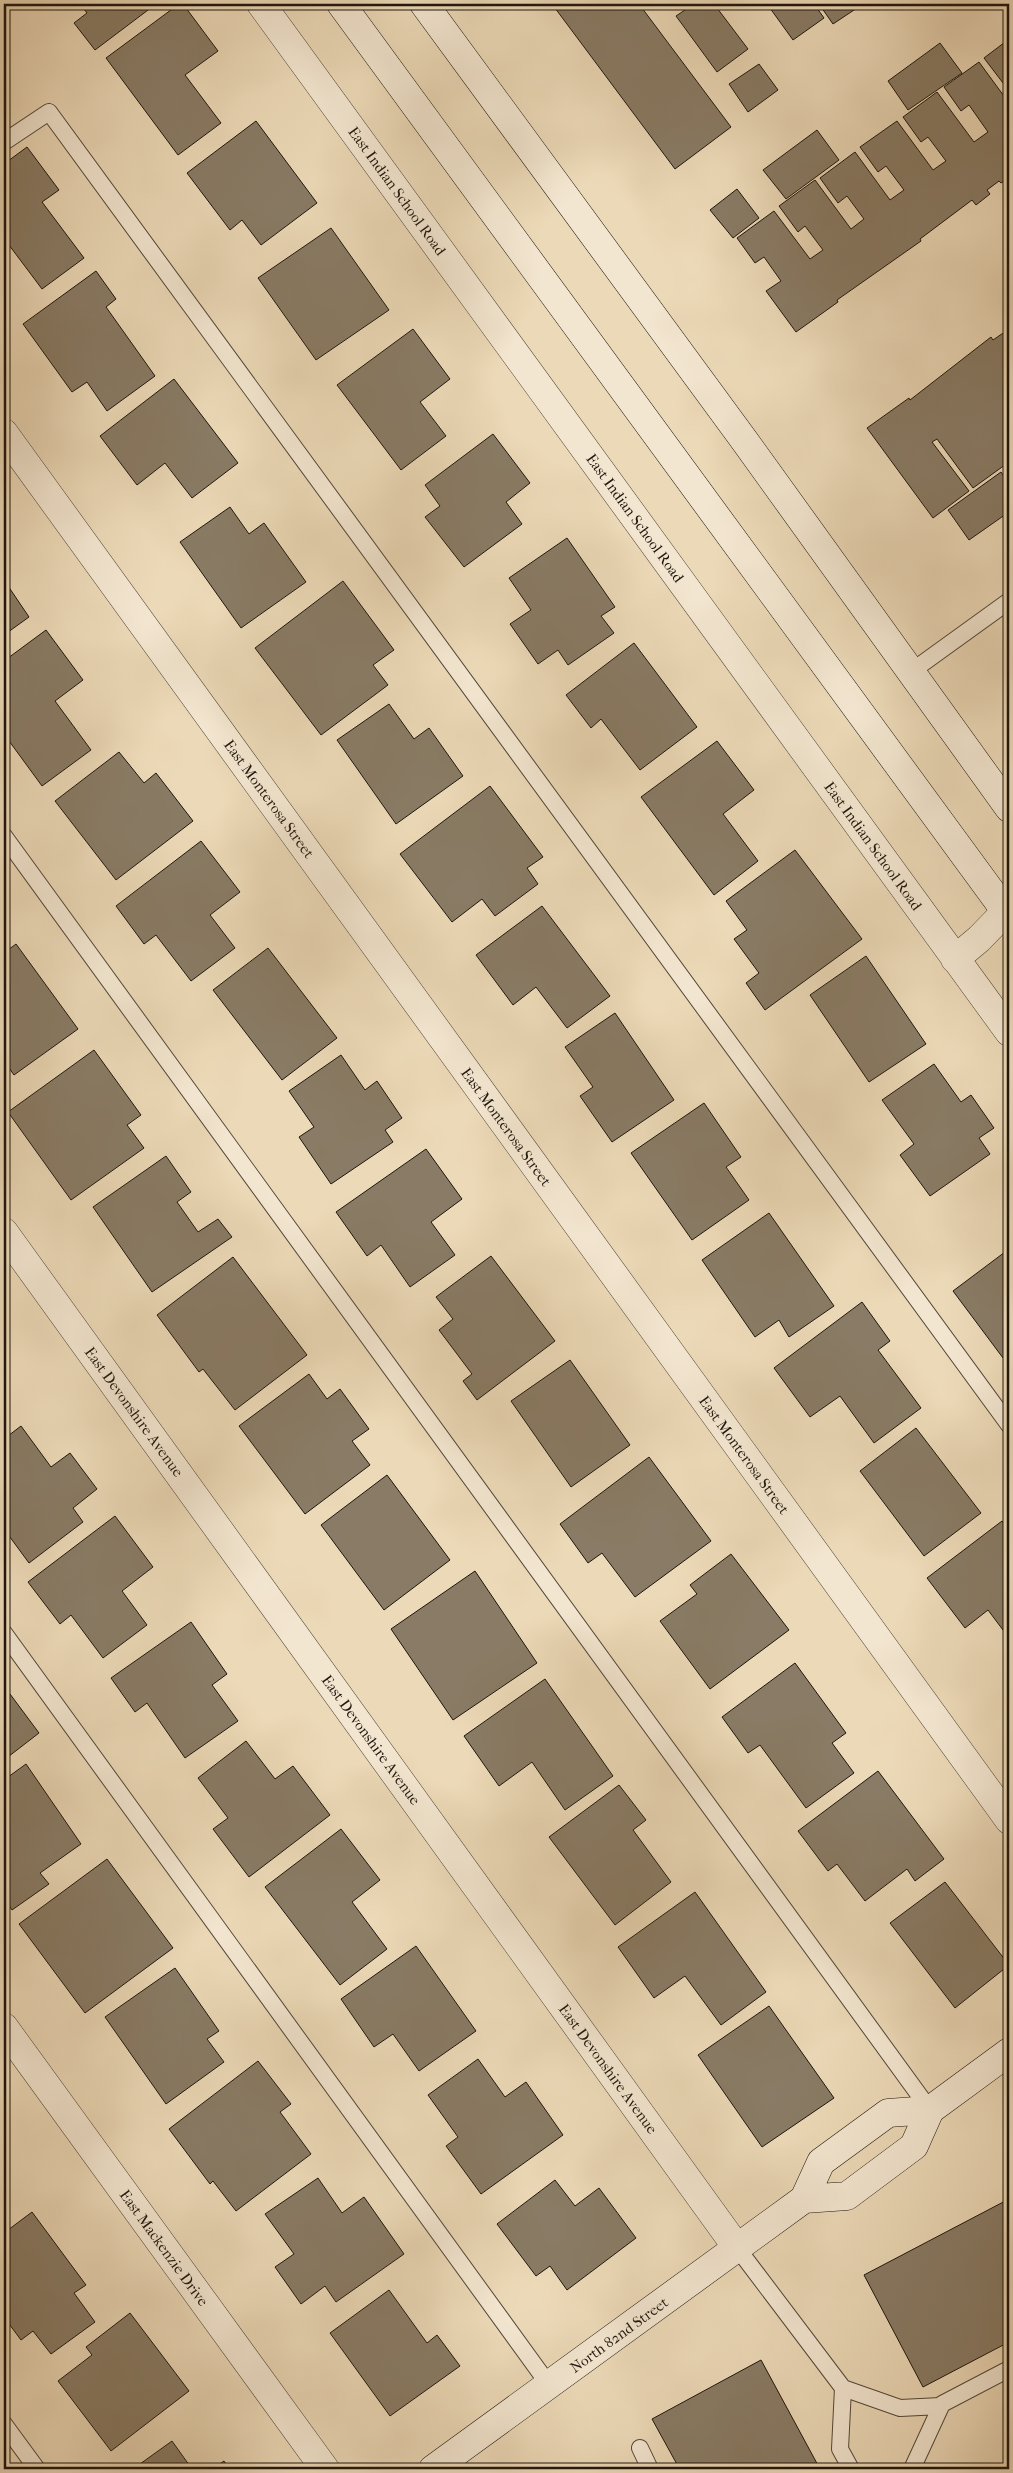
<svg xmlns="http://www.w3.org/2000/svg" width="1013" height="2473" font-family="'IM FELL French Canon',serif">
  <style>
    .building { fill: #897b65; stroke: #1e160d }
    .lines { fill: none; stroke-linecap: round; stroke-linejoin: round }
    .lane-casing { stroke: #524738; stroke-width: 18 }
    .street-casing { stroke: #524738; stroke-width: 29 }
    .secondary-casing { stroke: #1e160d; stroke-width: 29 }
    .lane { stroke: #f3e6d0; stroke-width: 16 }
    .street { stroke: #f3e6d0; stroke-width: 28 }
    .secondary { stroke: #f3e6d0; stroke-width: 28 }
    .labels { text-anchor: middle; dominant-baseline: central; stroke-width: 4; stroke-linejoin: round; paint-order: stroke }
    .street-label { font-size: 15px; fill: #1e160d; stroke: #f3e6d0 }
  </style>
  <rect width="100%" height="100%" fill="#ecd9b7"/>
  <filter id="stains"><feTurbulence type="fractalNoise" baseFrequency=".004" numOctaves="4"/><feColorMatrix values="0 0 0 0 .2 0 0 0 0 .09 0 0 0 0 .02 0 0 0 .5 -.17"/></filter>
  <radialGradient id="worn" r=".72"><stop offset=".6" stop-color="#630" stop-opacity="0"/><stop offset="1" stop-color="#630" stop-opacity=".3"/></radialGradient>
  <path class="building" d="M80 4H156L95 50 74 23 87 13Z
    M179 4H183L218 51 185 75 221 123 178 155 106 58Z
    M552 4H639L731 127 675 169Z
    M694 4H714L748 49 717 72 676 16Z
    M767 4H814L824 18 793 40Z
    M819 4H858L857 8 833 24Z
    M1009 39V78L1003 83 984 58Z
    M940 43 962 73 908 110 888 81Z
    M979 62 1009 103V178L1001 183 999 181 987 190 990 194 976 205 972 200 920 239 921 241 837 300 838 302 796 332 766 291 781 281 764 257 755 263 737 238 774 211 810 259 823 250 805 226 798 232 779 206 815 180 851 229 864 219 847 196 838 203 820 178 855 152 890 200 904 190 886 166 878 172 860 147 897 121 933 170 946 161 928 137 921 142 903 117 937 92 974 142 988 132 969 105 961 111 944 87Z
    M759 64 778 90 748 112 729 84Z
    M256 121 317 203 261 245 242 220 230 230 187 173Z
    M817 130 839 160 786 199 763 170Z
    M27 147 59 190 42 202 84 258 42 289 6 241 4 242V164Z
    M737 189 759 218 733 238 710 210Z
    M331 228 389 310 316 360 258 278Z
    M96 271 116 299 106 307 155 376 107 411 87 382 72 392 23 324Z
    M413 329 450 379 420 402 446 436 401 470 337 385Z
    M1009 329V462L973 488 937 439 932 442 969 491 933 518 867 428 909 398 910 400 991 337 993 340Z
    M174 379 238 463 192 498 165 463 137 485 100 436Z
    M493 434 530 483 506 502 522 524 464 567 425 517 440 506 425 485Z
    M1001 472 1009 484V512L969 540 948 510Z
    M230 507 249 534 264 523 306 582 241 628 180 542Z
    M567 538 615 607 601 616 614 633 568 665 558 650 538 664 510 624 531 610 509 578Z
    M4 580 29 617 4 635Z
    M343 581 394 650 373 665 388 685 321 735 255 648Z
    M46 630 83 680 55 701 91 750 42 786 4 734V661Z
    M634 643 697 727 640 770 601 719 591 728 566 695Z
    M389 704 414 739 429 728 463 776 396 824 337 740Z
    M717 741 754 790 723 814 758 861 714 895 641 797Z
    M119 752 144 783 156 773 193 821 116 880 55 801Z
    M490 786 543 857 527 868 538 884 495 916 482 899 452 922 400 854Z
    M201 841 240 892 210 915 235 948 191 981 156 935 144 944 116 906Z
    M795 850 862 939 765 1010 746 983 759 973 734 939 747 930 726 901Z
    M542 906 610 996 567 1028 536 987 513 1005 476 955Z
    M16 944 78 1029 14 1075 4 1061V953Z
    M268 948 337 1038 282 1080 213 990Z
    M866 956 926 1044 869 1082 810 995Z
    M615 1013 674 1100 612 1142 580 1096 593 1087 565 1047Z
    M94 1050 141 1115 127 1125 144 1148 71 1200 8 1112Z
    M341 1055 365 1090 377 1081 402 1118 385 1130 393 1142 331 1184 299 1137 314 1127 289 1091Z
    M934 1064 961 1102 971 1095 994 1128 979 1138 990 1154 930 1196 900 1155 914 1144 882 1100Z
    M704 1103 741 1157 726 1167 749 1200 692 1240 631 1153Z
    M426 1149 462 1199 431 1222 455 1255 410 1287 381 1245 367 1256 336 1212Z
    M166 1156 191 1192 177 1202 198 1232 218 1219 232 1237 152 1292 93 1207Z
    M769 1213 834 1306 789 1337 779 1320 755 1337 702 1260Z
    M1005 1252 1009 1258V1366L953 1291Z
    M491 1256 555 1341 477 1400 463 1381 472 1374 439 1330 453 1319 436 1297Z
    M233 1257 307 1355 235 1410 203 1369 199 1372 157 1315Z
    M862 1302 890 1341 878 1350 921 1408 874 1443 840 1396 810 1417 774 1368Z
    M570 1360 630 1445 571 1487 511 1401Z
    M309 1374 327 1399 340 1389 369 1429 352 1441 370 1465 305 1514 239 1426Z
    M21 1426 51 1467 70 1453 97 1489 73 1508 83 1522 29 1563 4 1529V1439Z
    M916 1428 981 1513 924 1556 860 1471Z
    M649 1457 711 1541 635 1597 602 1553 588 1563 560 1524Z
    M387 1475 450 1560 384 1610 321 1525Z
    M115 1516 153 1567 122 1591 147 1625 103 1658 71 1615 60 1624 28 1582Z
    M1002 1521 1009 1531V1638L988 1610 965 1628 927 1578Z
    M731 1554 789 1630 710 1689 660 1621 697 1594 690 1585Z
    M475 1571 537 1663 453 1720 391 1629Z
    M191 1622 227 1674 212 1685 238 1721 185 1758 147 1703 135 1712 111 1678Z
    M795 1663 846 1733 832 1743 854 1773 806 1808 760 1745 748 1753 722 1717Z
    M545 1679 613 1776 565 1810 532 1762 499 1786 464 1736Z
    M10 1694 39 1733 4 1760V1700Z
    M246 1741 275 1779 293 1766 330 1815 249 1877 213 1829 228 1818 198 1778Z
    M26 1764 81 1844 40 1873 49 1884 12 1910 4 1898V1780Z
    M878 1771 944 1859 915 1881 907 1869 865 1901 837 1864 828 1871 798 1831Z
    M619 1785 646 1820 633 1830 671 1882 615 1925 549 1837Z
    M341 1829 380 1880 352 1902 387 1949 340 1985 265 1887Z
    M107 1859 173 1948 85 2013 19 1924Z
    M945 1882 1009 1965 955 2008 890 1923Z
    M695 1892 766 1992 721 2025 685 1976 654 1998 618 1947Z
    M416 1946 476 2031 419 2071 393 2034 374 2047 341 1999Z
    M175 1968 219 2031 207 2039 224 2062 166 2104 105 2017Z
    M769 2006 834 2098 762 2147 698 2055Z
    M478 2059 505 2097 526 2082 563 2135 481 2194 446 2146 458 2137 428 2095Z
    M258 2061 291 2104 280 2112 311 2154 236 2211 213 2181 210 2184 169 2129Z
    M318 2178 342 2213 364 2197 404 2254 336 2302 325 2286 301 2304 275 2267 294 2254 265 2214Z
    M555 2180 575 2206 599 2188 636 2238 567 2290 550 2266 536 2276 497 2224Z
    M1009 2199V2342L923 2387 864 2275Z
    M32 2212 86 2285 74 2293 95 2322 51 2354 33 2331 21 2340 4 2317V2294L7 2291 4 2288V2233Z
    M389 2290 427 2343 437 2335 460 2366 390 2416 330 2333Z
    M130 2313 189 2391 111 2451 58 2381 92 2355 86 2347Z
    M761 2360 820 2469H677L679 2468 652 2419Z
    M172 2441 192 2469H133Z
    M224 2461 229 2469H212Z"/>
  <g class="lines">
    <defs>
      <path id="lane" d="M4 142 49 112 1009 1425
        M912 671 1009 601
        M4 836 930 2110
        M4 1633 549 2385
        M738 2249 843 2388 840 2449 851 2469
        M843 2388 900 2408 941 2406
        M4 2424 37 2469
        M640 2448 650 2469
        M912 2469 942 2404 1009 2369"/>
      <path id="street" d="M261 4 1009 1032
        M4 433 1009 1820
        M955 959 979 939 1009 908
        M4 1232 738 2249
        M4 2027 325 2469"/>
      <path id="secondary" d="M341 4 1009 916
        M424 4 744 440 1009 808
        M804 2199 847 2196 914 2146 930 2110 1009 2052
        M433 2469 804 2199 821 2162 888 2113 930 2110"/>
    </defs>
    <use href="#lane" class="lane-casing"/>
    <use href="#street" class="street-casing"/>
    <use href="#secondary" class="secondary-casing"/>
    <use href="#lane" class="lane"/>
    <use href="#street" class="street"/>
    <use href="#secondary" class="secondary"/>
  </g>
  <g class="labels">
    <g class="street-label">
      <text transform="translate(397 191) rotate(54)">East Indian School Road</text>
      <text transform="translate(635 518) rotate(54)">East Indian School Road</text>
      <text transform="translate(269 799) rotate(54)">East Monterosa Street</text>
      <text transform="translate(873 846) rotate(54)">East Indian School Road</text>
      <text transform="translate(506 1127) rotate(54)">East Monterosa Street</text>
      <text transform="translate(134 1412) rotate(54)">East Devonshire Avenue</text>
      <text transform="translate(744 1455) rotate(54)">East Monterosa Street</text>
      <text transform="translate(371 1740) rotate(54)">East Devonshire Avenue</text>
      <text transform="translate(608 2069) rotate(54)">East Devonshire Avenue</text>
      <text transform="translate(164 2248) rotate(54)">East Mackenzie Drive</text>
      <text transform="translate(619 2335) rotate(-36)">North 82nd Street</text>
    </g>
  </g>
  <rect width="1013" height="2473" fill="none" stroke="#ecd9b7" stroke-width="20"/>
  <rect x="5" y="5" width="1003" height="2463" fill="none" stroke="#1e160d" stroke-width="2.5"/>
  <rect x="10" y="10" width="993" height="2453" fill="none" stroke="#1e160d"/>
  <rect width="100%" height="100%" filter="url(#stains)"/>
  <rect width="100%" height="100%" fill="url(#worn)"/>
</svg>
